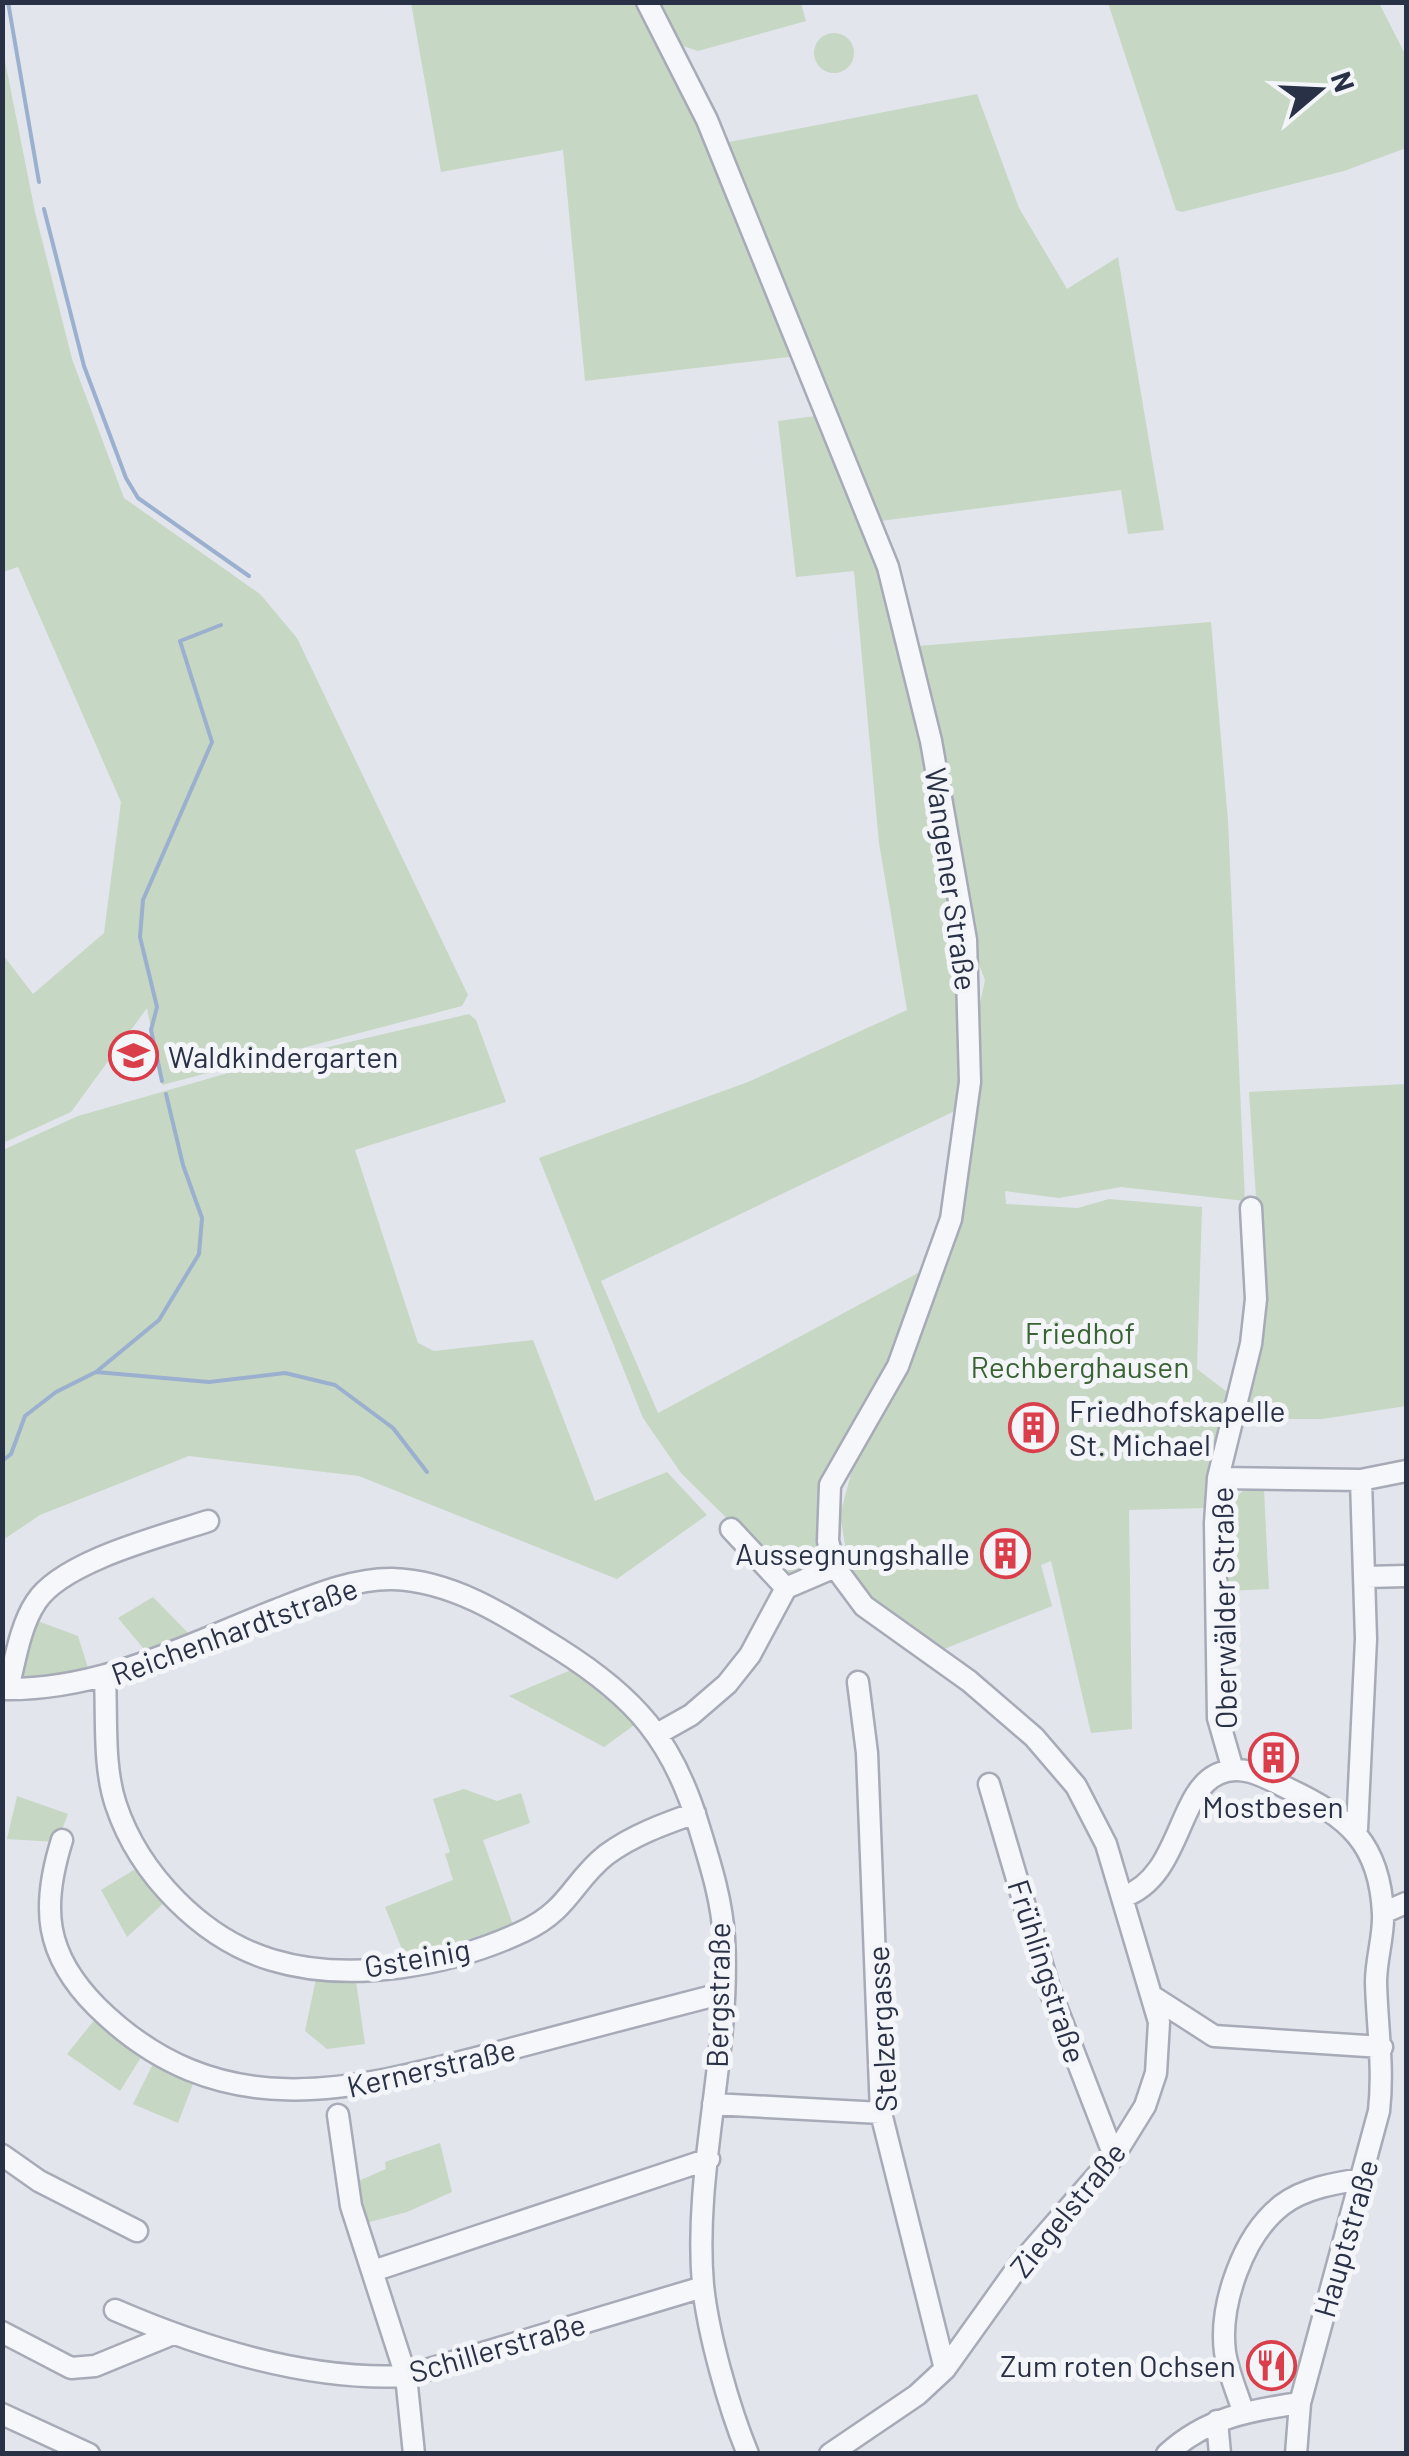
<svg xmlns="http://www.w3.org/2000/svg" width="1409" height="2456" font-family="Barlow,sans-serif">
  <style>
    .green { fill: #c6d7c3 }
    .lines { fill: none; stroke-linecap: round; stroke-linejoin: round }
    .stream { stroke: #9bb0cf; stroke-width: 4 }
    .minor-casing { stroke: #a7abb7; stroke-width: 25 }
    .minor { stroke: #f6f7fa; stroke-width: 20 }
    .labels { text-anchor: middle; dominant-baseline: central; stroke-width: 10; stroke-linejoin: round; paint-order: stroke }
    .street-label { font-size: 30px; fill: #293146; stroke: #f3f5f9 }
    .poi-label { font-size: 30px; fill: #293146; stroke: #f3f5f9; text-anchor: start }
    .park-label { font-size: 30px; fill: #3a6334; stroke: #f3f5f9 }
  </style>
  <rect width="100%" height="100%" fill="#e2e5ec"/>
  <path class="green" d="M411 3H640L701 124 797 356 585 381 563 150 441 172Z
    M657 3H801L806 21 698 51 683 46Z
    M1108 3H1379L1406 56V148L1344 171 1182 212 1176 210Z
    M814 53a20 20 0 1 1 40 0a20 20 0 1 1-40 0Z
    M2 46 35 212 72 359 124 498 260 594 297 638 468 995 462 1006 162 1085 147 1008 71 1112 3 1143V955L33 994 104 933 121 802 18 567 3 572Z
    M977 94 1019 208 1067 289 1118 257 1164 530 1128 534 1121 490 880 521 724 143Z
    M823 415 884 574 918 711 958 943 963 1107 601 1281 658 1413 931 1266 908 1325 818 1493V1559L792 1577H786L681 1473 643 1418 539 1158 748 1082 907 1010 879 843 854 571 796 577 778 421Z
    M1211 622 1228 821 1245 1201 1121 1187 1059 1198 1005 1191 1006 1204 1078 1208 1109 1199 1202 1207 1197 1369 1231 1395 1209 1459 1204 1508 1129 1510 1132 1729 1091 1733 1051 1561 1041 1565 1052 1606 944 1649 874 1598 858 1580 848 1562 840 1515 855 1459 923 1328 951 1245 967 1185 976 1105 977 1017 985 980 972 946 942 758 918 646Z
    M469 1014 476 1020 506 1102 355 1150 418 1343 434 1351 533 1340 595 1501 667 1472 707 1515 617 1579 359 1476 189 1456 40 1515 3 1540V1150L78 1116 273 1060Z
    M1406 1084V1406L1322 1419H1243L1257 1212 1249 1092Z
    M1264 1490 1269 1589 1226 1591 1230 1501 1243 1491Z
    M153 1597 192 1637 149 1655 118 1618Z
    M35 1620 78 1636 89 1671 17 1678Z
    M571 1670 608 1692 637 1723 604 1747 509 1696Z
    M464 1789 497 1801 521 1793 530 1823 483 1840 513 1925 406 1959 385 1907 453 1880 445 1854 450 1852 433 1799Z
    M17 1796 68 1814 57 1842 7 1839Z
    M137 1868 165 1902 127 1937 101 1890Z
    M316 1979 356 1981 365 2044 327 2049 305 2031Z
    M96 2018 143 2054 120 2091 67 2054Z
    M155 2060 196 2076 178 2123 133 2104Z
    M440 2143 452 2192 407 2212 366 2223 356 2182 386 2169 385 2162Z"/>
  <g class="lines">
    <path class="stream" d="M8 2 39 182
      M44 209 84 366 126 478 138 498 249 576
      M162 1081 151 1030 157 1007 140 937 143 900 212 742 180 641 221 625
      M96 1372 209 1382 285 1373 335 1385 393 1428 427 1472
      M2 1461 11 1454 25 1416 56 1392 96 1372 159 1320 199 1254 202 1218 183 1165 166 1094"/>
    <defs>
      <path id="minor" d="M647 2 707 120 888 567 931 741 966 940 970 1082 951 1219 898 1366 830 1485 828 1541 835 1567 864 1606 969 1681 1034 1737 1076 1786 1106 1844 1159 2022 1156 2073 1145 2106 1114 2156 1020 2264 945 2369 917 2395 830 2454
        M1218 1478 1361 1480 1406 1471
        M731 1529 786 1588
        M1366 1577 1406 1576
        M105 1677C107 1718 103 1767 116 1805 139 1874 202 1939 272 1960 351 1984 452 1965 524 1931 569 1910 573 1881 606 1855 633 1835 664 1824 695 1813
        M858 1682 867 1753 881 2113 945 2369
        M2 1689C102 1691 186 1645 276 1610 312 1596 354 1578 393 1579 454 1581 508 1617 559 1649 635 1697 673 1740 699 1827 710 1863 722 1900 724 1938 731 2054 693 2170 703 2285 708 2334 729 2408 748 2454
        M8 1689C15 1661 20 1626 36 1602 62 1561 163 1536 208 1521
        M659 1733 691 1715 727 1684 750 1655 786 1588 835 1567
        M1233 1770 1218 1718 1215 1523 1218 1478 1251 1344 1256 1299 1251 1208
        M989 1784 1049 1988 1114 2156
        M1357 1829 1366 1639 1361 1480
        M62 1840C41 1907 44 1954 97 2007 221 2129 355 2090 503 2051 577 2031 650 2012 724 1993
        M1123 1897C1181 1877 1177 1792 1218 1774 1242 1762 1268 1779 1289 1789 1348 1817 1380 1843 1383 1914 1384 1936 1376 1959 1376 1982 1377 2026 1384 2067 1379 2111L1300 2403 1296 2454
        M1383 1913 1406 1903
        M1155 1998 1214 2036 1382 2047
        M713 2104 881 2113
        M338 2115 351 2206 406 2376 414 2454
        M2 2155 39 2181 137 2231
        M373 2271 709 2159
        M115 2310C203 2348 309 2381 406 2376L703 2287
        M2 2332 71 2368 95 2366 173 2334
        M1243 2411C1237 2392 1228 2372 1225 2352 1219 2305 1243 2235 1282 2205 1304 2188 1336 2183 1362 2179
        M2 2414 89 2454
        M1217 2421 1220 2454
        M1167 2454C1206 2418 1250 2410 1300 2403"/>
    </defs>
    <use href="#minor" class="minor-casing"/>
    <use href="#minor" class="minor"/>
  </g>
  <defs>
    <symbol id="school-ring" viewBox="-11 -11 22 22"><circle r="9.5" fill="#f3f5f9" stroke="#da3e4a" stroke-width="1.5"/><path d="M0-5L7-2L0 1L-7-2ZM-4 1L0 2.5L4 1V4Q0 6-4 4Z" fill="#da3e4a"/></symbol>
    <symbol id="building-ring" viewBox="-11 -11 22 22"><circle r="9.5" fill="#f3f5f9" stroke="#da3e4a" stroke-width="1.5"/><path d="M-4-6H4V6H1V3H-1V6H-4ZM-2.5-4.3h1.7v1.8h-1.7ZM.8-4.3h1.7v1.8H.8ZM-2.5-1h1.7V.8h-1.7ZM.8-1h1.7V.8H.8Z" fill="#da3e4a"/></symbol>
    <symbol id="restaurant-ring" viewBox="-11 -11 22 22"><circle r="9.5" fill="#f3f5f9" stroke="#da3e4a" stroke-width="1.5"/><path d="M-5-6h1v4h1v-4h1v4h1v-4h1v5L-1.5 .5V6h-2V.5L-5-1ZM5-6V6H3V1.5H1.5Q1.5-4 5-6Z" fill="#da3e4a"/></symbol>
  </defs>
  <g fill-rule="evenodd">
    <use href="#school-ring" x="106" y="1028" width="55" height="55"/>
    <use href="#building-ring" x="1006" y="1400" width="55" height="55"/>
    <use href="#building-ring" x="978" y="1526" width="55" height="55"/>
    <use href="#building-ring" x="1246" y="1730" width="55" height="55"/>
    <use href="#restaurant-ring" x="1244" y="2338" width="55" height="55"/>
  </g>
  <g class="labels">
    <g class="street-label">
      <text transform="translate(952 879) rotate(82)">Wangener Straße</text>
      <text transform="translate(1223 1608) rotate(-91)">Oberwälder Straße</text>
      <text transform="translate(234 1630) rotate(-20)">Reichenhardtstraße</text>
      <text transform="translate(417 1957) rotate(-10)">Gsteinig</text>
      <text transform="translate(1048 1971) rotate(72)">Frühlingstraße</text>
      <text transform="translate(717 1995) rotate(-89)">Bergstraße</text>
      <text transform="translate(881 2029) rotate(-93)">Stelzergasse</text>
      <text transform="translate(431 2067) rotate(-13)">Kernerstraße</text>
      <text transform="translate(1067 2209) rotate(-51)">Ziegelstraße</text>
      <text transform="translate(1345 2238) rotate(-74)">Hauptstraße</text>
      <text transform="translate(497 2347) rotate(-16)">Schillerstraße</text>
    </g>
    <g class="poi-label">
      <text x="168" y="1056">Waldkindergarten</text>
      <text x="1069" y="1410">Friedhofskapelle<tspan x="1069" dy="34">St. Michael</tspan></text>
      <text x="970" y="1553" text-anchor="end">Aussegnungshalle</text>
      <text x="1273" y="1806" text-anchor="middle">Mostbesen</text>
      <text x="1236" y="2365" text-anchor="end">Zum roten Ochsen</text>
    </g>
    <g class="park-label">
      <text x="1080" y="1332">Friedhof<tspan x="1080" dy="34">Rechberghausen</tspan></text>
    </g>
  </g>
  <rect width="1409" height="2456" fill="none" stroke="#293146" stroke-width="10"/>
  <g transform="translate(1319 90) rotate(71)" stroke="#f3f5f9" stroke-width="8" paint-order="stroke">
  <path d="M0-8L18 38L0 25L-18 38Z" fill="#293146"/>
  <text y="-15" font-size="28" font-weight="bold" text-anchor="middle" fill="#293146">N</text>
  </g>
</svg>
